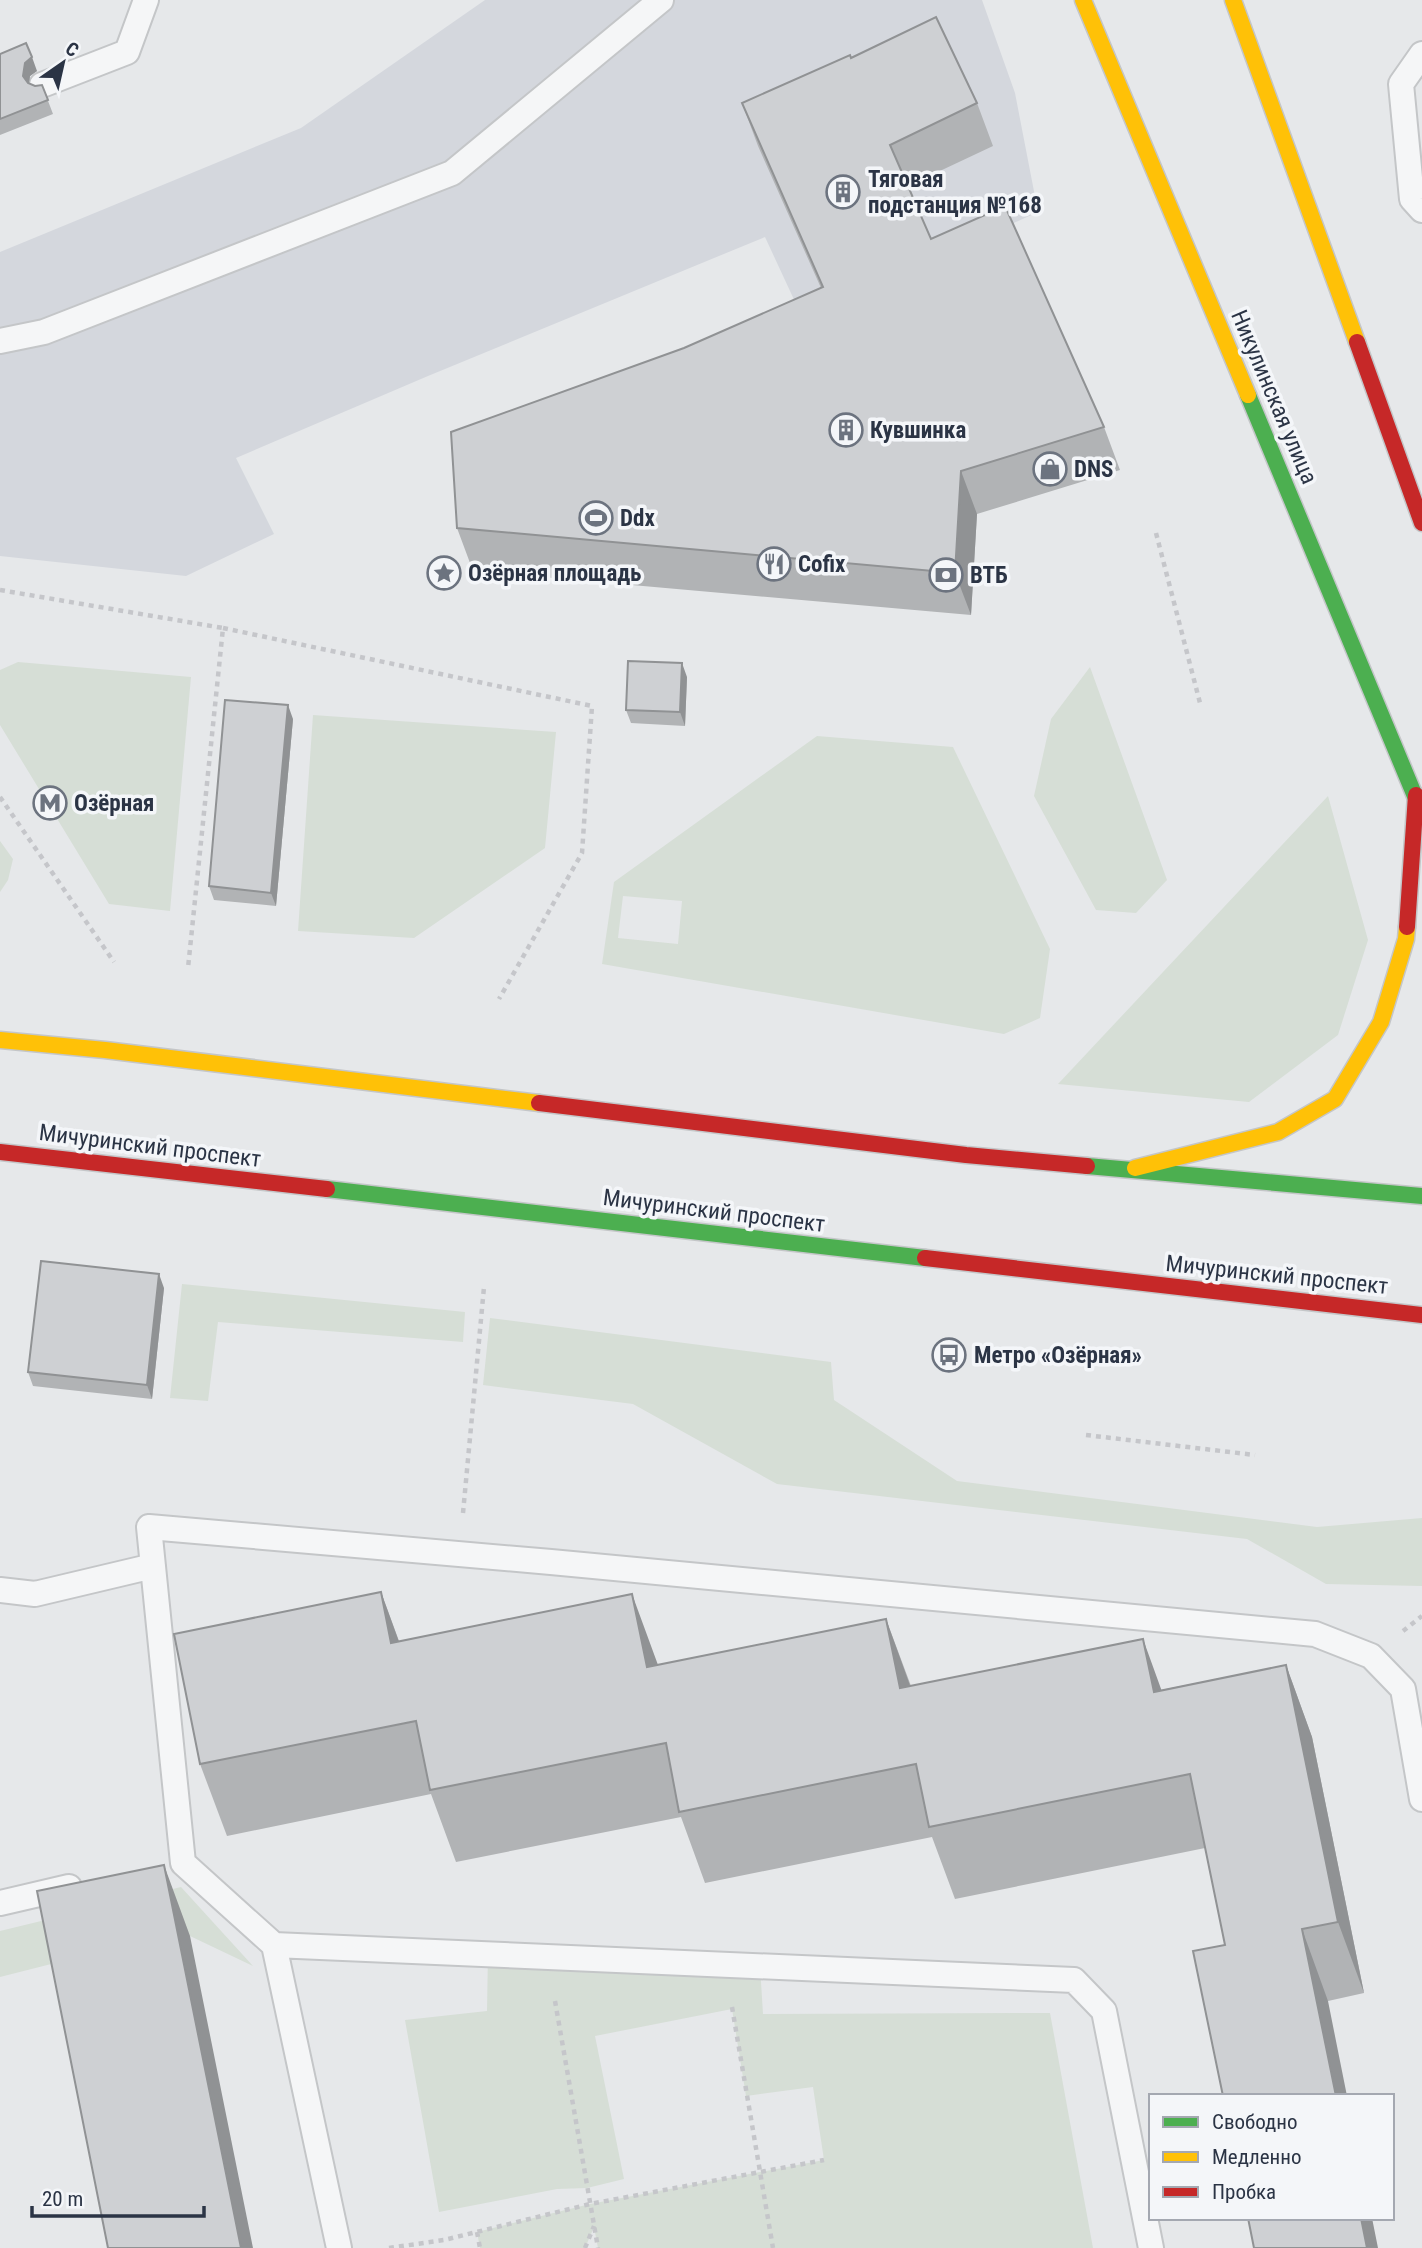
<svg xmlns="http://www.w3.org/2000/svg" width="1422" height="2248" font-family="'Roboto Condensed',sans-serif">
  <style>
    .built { fill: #d4d7dd }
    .green { fill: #d6ded6; fill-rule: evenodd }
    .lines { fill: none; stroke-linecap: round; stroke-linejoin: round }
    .lane-casing { stroke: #c4c6c8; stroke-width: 28 }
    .fast-casing { stroke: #c4c6c8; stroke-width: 19 }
    .slow-casing { stroke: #c4c6c8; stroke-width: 19 }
    .jam-casing { stroke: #c4c6c8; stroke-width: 19 }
    .path { stroke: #c5c6ca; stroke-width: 4.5; stroke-dasharray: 5 5; stroke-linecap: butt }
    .lane { stroke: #f5f6f7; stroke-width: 24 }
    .fast { stroke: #4caf50; stroke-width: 16 }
    .slow { stroke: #ffc107; stroke-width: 16 }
    .jam { stroke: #c62828; stroke-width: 16 }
    .wall { fill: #b1b3b5 }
    .shaded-wall { fill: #909294 }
    .building { fill: #ced0d3; stroke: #909294; stroke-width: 2 }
    .labels { text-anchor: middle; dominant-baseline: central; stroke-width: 7; stroke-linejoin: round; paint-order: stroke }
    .poi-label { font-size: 23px; font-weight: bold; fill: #2b3445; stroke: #f4f6f9; text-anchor: start }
    .street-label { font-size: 23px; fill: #2b3445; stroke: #f4f6f9 }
  </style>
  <rect width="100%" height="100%" fill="#e6e8ea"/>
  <path class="built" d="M485 0H982L1015 93 1038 212 803 319 765 237 428 376 236 458 274 534 186 576 0 556V252L301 128Z"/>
  <path class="green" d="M18 662 191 677 170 911 109 904 0 725V670Z
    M1090 667 1167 880 1136 913 1096 910 1034 796 1051 719Z
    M313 715 556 732 545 848 414 938 298 931Z
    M817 736 953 747 1050 949 1040 1018 1004 1034 602 964 614 882ZM623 896 682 901 678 944 618 938Z
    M1328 796 1368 940 1338 1035 1249 1102 1058 1084Z
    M0 841 13 859 8 880 0 892Z
    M182 1284 465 1312 463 1342 218 1322 208 1401 170 1398Z
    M490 1318 831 1362 834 1400 957 1481 1317 1527 1422 1518V1586L1326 1584 1247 1539 777 1484 633 1404 483 1385Z
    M181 1887 253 1966 190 1936 63 1961 0 1977V1931Z
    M488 1953 760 1966 763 2014 1050 2013 1093 2248H598L594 2227 585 2248H480L477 2232 590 2204 824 2160 813 2087 746 2096 732 2009 595 2036 624 2179 587 2188 557 2189 439 2212 405 2020 487 2011Z"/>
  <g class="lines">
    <defs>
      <path id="lane" d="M1422 54 1401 84 1412 199 1422 210
        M42 85 127 52 146 0
        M0 341 44 332 452 173 661 0
        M0 1590 35 1594 153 1566
        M0 1903 69 1887
        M274 1945 339 2248
        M1151 2248 1104 2011 1074 1980 274 1945 183 1863 149 1527 551 1562 1315 1634 1371 1656 1403 1689 1422 1799"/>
      <path id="fast" d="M1248 395 1422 813
        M1087 1166 1422 1196
        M327 1189 925 1258"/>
      <path id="slow" d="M1083 0 1248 395
        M1233 0 1357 342
        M0 1040 105 1050 539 1103
        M1135 1168 1278 1132 1335 1099 1381 1022 1406 939 1407 927"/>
      <path id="jam" d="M1357 342 1422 523
        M1407 927 1416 795
        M539 1103 966 1155 1087 1166
        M0 1152 327 1189
        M925 1258 1422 1315"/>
    </defs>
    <use href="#lane" class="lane-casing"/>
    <use href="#fast" class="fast-casing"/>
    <use href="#slow" class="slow-casing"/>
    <use href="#jam" class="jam-casing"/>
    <path class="path" d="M1156 533 1200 703
      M0 590 223 628 188 968
      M223 628 592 706 582 853 499 999
      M0 797 114 962
      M1086 1435 1255 1455
      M463 1513 484 1287
      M1403 1631 1422 1616
      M555 2001 598 2248
      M732 2007 773 2248
      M477 2232 480 2248
      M389 2248 444 2240 590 2204 824 2160
      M585 2248 594 2226"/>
    <use href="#lane" class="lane"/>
    <use href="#fast" class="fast"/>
    <use href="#slow" class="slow"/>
    <use href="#jam" class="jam"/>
  </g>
  <path class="wall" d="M0 54 37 71 30 76 29 83 35 86 42 85 53 114 0 135Z
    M851 58 977 103 993 146 908 186 931 239 1104 427 1120 470 977 514 971 615 473 571 457 528 684 348 821 288 758 146 742 103Z
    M687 677 685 726 631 723 626 710Z
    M293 719 276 906 214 900 209 886Z
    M164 1288 152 1399 33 1386 28 1372Z
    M381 1592 399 1641 658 1665 886 1619 911 1686 1161 1690 1286 1665 1312 1737 1364 1993 1328 2001 1225 1945 1205 1848 955 1899 932 1837 705 1883 681 1817 456 1862 431 1794 227 1836 200 1764Z"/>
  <path class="shaded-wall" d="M32 57 37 71 30 76 28 90 23 76 25 63Z
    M961 471 977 514 971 615 955 573Z
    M682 663 687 677 685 726 680 712Z
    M288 705 293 719 276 906 271 893Z
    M159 1274 164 1288 152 1399 147 1385Z
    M381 1592 407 1664 391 1643Z
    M632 1594 658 1665 647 1667Z
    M886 1619 912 1691 900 1688Z
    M1143 1639 1169 1711 1154 1692Z
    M1286 1665 1312 1737 1364 1993 1338 1922Z
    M164 1865 190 1936 253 2248H241Z
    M1302 1929 1328 2001 1347 2096H1336Z
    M1361 2218H1372L1378 2248H1367Z"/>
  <path class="building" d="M936 17 977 103 890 145 931 239 1005 206 1104 427 961 471 955 573 457 528 451 432 684 348 823 287 742 103 850 55 851 58Z
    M26 43 32 57 25 63 23 76 28 83 35 86 42 85 48 100 0 119V54Z
    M628 661 682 663 680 712 626 710Z
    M225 700 288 705 271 893 209 886Z
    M41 1261 159 1274 147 1385 28 1372Z
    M381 1592 391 1643 632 1594 647 1667 886 1619 900 1688 1143 1639 1154 1692 1286 1665 1338 1922 1302 1929 1336 2096H1223L1193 1951 1225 1945 1190 1774 929 1827 916 1764 679 1812 666 1743 430 1790 416 1721 200 1764 174 1634Z
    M164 1865 241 2248H108L37 1891Z
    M1248 2218H1361L1367 2248H1254Z"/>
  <defs>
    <symbol id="building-ring" viewBox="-11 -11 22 22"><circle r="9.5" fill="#f4f6f9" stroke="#6c737f" stroke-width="1.5"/><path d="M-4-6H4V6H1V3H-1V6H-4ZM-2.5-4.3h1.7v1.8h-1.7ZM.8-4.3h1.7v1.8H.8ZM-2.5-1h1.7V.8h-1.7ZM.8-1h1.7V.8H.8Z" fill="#6c737f"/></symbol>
    <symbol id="shop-ring" viewBox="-11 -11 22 22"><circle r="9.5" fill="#f4f6f9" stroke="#6c737f" stroke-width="1.5"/><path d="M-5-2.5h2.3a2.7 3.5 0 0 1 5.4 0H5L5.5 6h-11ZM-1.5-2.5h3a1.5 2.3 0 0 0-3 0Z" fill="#6c737f"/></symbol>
    <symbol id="stadium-ring" viewBox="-11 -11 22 22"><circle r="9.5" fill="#f4f6f9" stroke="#6c737f" stroke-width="1.5"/><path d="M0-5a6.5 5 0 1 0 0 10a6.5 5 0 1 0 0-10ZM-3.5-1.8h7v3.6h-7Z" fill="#6c737f"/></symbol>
    <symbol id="restaurant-ring" viewBox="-11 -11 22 22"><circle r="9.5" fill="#f4f6f9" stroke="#6c737f" stroke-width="1.5"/><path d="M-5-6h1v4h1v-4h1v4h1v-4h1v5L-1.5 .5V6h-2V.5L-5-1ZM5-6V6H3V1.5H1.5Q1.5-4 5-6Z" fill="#6c737f"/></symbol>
    <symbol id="sight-ring" viewBox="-11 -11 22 22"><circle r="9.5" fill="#f4f6f9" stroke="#6c737f" stroke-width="1.5"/><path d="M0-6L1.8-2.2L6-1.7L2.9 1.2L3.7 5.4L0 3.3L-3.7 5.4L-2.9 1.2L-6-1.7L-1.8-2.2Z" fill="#6c737f"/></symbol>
    <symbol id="bank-ring" viewBox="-11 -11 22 22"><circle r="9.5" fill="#f4f6f9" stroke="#6c737f" stroke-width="1.5"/><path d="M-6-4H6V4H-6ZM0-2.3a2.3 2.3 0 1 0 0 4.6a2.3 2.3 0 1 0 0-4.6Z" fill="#6c737f"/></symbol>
    <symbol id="metro-ring" viewBox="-11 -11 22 22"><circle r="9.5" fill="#f4f6f9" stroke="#6c737f" stroke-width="1.5"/><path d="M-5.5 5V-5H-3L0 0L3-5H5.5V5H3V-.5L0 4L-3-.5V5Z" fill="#6c737f"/></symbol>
    <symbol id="bus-ring" viewBox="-11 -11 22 22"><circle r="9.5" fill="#f4f6f9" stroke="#6c737f" stroke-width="1.5"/><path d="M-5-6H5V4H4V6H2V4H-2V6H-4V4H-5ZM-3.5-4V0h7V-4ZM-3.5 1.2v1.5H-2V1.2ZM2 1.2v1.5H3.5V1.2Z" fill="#6c737f"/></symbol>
  </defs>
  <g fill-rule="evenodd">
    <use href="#building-ring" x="824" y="173" width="38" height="38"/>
    <use href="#building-ring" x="827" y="411" width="38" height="38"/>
    <use href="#shop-ring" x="1031" y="450" width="38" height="38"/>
    <use href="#stadium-ring" x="577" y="499" width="38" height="38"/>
    <use href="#restaurant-ring" x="755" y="545" width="38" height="38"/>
    <use href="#sight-ring" x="425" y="554" width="38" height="38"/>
    <use href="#bank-ring" x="927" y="556" width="38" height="38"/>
    <use href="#metro-ring" x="31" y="784" width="38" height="38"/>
    <use href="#bus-ring" x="930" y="1336" width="38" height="38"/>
  </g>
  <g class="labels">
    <g class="poi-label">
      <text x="868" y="179">Тяговая<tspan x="868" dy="26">подстанция №168</tspan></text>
      <text x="870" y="430">Кувшинка</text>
      <text x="1074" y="469">DNS</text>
      <text x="620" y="518">Ddx</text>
      <text x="798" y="564">Cofix</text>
      <text x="468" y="573">Озёрная площадь</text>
      <text x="970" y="575">ВТБ</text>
      <text x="74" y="803">Озёрная</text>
      <text x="974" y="1355">Метро «Озёрная»</text>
    </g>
    <g class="street-label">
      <text transform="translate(1274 397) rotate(67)">Никулинская улица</text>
      <text transform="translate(150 1146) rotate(7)">Мичуринский проспект</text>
      <text transform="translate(714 1211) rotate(7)">Мичуринский проспект</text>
      <text transform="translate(1277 1275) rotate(6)">Мичуринский проспект</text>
    </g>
  </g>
  <rect x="1149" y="2094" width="245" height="126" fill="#f4f6f9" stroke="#a4a8b1" stroke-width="2"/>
  <rect x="1163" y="2117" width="35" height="10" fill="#4caf50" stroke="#a4a8b1" stroke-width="2"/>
  <text x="1212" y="2129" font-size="21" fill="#2b3445">Свободно</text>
  <rect x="1163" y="2152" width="35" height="10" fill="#ffc107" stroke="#a4a8b1" stroke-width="2"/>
  <text x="1212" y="2164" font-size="21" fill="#2b3445">Медленно</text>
  <rect x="1163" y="2187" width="35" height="10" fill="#c62828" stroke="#a4a8b1" stroke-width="2"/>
  <text x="1212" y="2199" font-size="21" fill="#2b3445">Пробка</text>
  <g transform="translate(63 63) rotate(34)" stroke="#f4f6f9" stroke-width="5" paint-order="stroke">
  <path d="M0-5L12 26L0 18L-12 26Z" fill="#2b3445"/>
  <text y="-10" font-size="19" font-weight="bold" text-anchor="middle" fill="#2b3445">С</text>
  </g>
  <path d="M32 2206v10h172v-10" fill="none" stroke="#2b3445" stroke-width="3.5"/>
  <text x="42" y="2206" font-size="21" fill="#2b3445" stroke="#f4f6f9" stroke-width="5" paint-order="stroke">20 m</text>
</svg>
